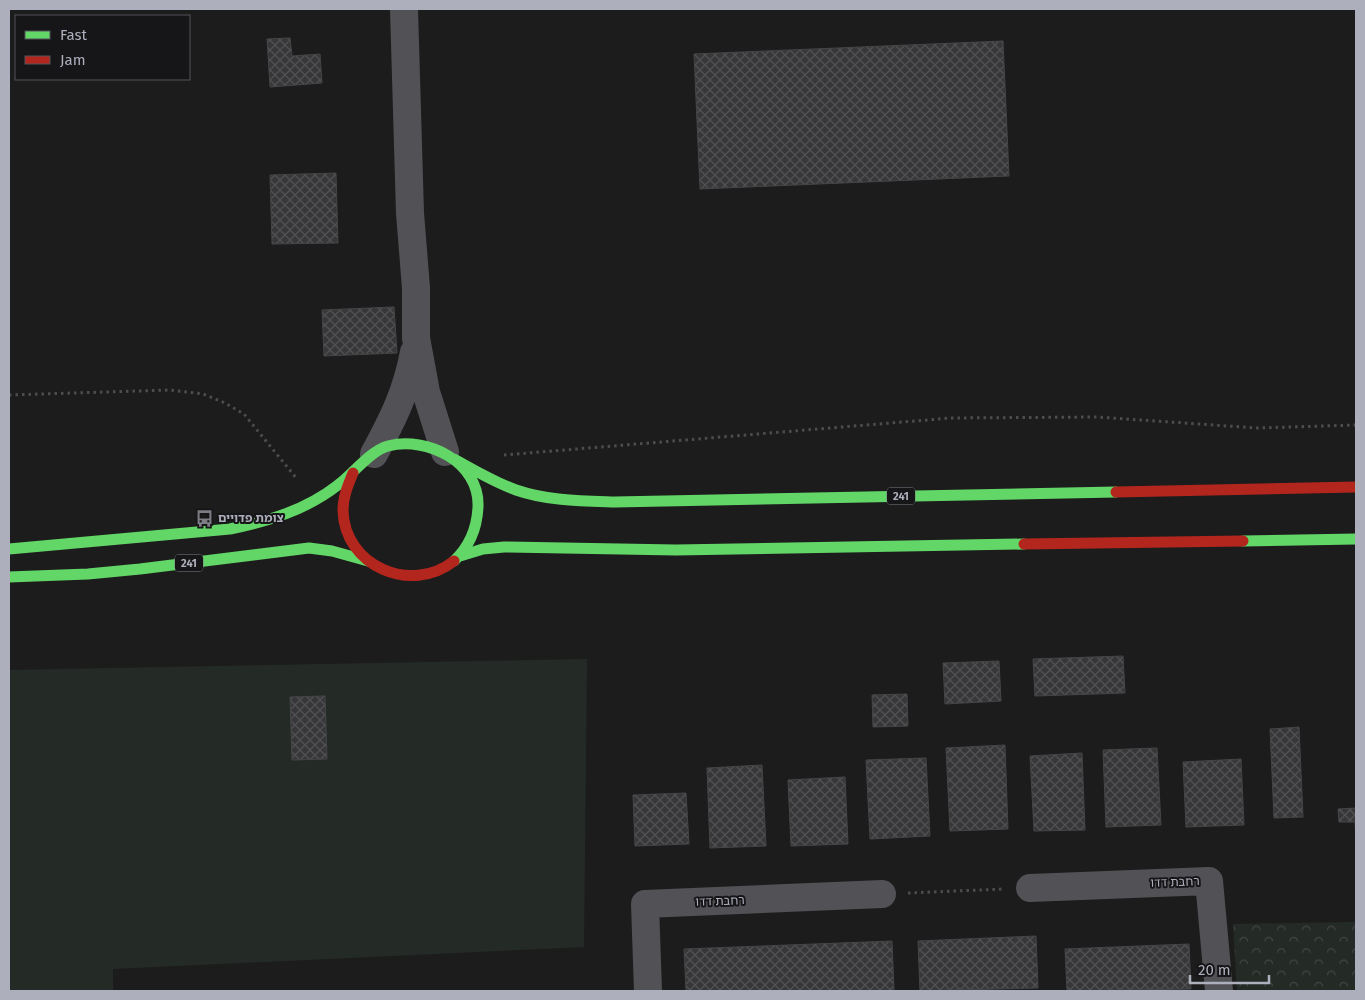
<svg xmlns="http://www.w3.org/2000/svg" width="1365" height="1000" font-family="'Fira Sans','Noto Sans Hebrew',sans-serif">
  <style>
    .grass { fill: #242b26 }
    .forest { fill: url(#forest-crowns) }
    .building { fill: url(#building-cross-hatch); stroke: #454548 }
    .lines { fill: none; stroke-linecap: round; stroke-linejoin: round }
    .path { stroke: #4d4d51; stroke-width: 3; stroke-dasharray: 2.5 4; stroke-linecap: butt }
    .street { stroke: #525256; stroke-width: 28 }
    .fast { stroke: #63d668; stroke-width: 11 }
    .jam { stroke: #b3261e; stroke-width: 11 }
    .labels { text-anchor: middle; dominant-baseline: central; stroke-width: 4; stroke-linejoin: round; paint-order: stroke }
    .shield { fill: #161618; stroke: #80818b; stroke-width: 1 }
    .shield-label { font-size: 11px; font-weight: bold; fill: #aeafbc }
    .poi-label { font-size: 12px; font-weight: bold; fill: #aeafbc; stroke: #161618; text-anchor: start }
    .street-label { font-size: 12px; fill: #aeafbc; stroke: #161618 }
  </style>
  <defs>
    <pattern id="forest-crowns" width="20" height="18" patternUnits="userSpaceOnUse" patternTransform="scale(1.25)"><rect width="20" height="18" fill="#242b26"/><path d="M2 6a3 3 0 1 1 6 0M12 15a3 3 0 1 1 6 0" fill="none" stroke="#414744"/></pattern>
    <pattern id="building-cross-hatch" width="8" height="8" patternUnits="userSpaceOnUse" patternTransform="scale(1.25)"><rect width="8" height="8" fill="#373638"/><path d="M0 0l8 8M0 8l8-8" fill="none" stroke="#515153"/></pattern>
  </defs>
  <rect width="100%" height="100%" fill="#1c1c1c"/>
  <path class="grass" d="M587 659 584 947 113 969V991H9V670Z"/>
  <path class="forest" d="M1356 922V991H1237L1233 924Z"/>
  <path class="building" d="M290 38 292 56 320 54 322 83 270 87 267 39Z
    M1003 41 1009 176 700 189 694 54Z
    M336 173 338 243 272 244 270 175Z
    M394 307 397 353 324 356 322 310Z
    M1123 656 1125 693 1035 696 1033 659Z
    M999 661 1001 701 945 704 943 663Z
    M907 694 908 726 873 727 872 695Z
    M325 696 327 759 292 760 290 697Z
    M1299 727 1303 817 1274 818 1270 729Z
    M1005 745 1008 829 950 831 946 748Z
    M1157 748 1161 825 1106 827 1103 750Z
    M1082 753 1085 830 1034 831 1030 756Z
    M926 758 930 836 870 839 866 760Z
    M1241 759 1244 825 1186 827 1183 762Z
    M762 765 766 846 710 848 707 768Z
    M845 777 848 844 791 846 788 780Z
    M686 793 689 844 635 846 633 795Z
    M1356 808V839L1355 822H1339L1338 809Z
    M1036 936 1038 988 920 991 918 941Z
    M892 941 894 991H686L684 949Z
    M1189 944 1191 989 1067 991 1065 949Z"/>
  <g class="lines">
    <path class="path" d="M9 395 170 390 203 394 225 403 244 414 297 479
      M504 455 951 418 1097 417 1257 428 1356 425
      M908 893 1004 889"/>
    <path class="street" d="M404 9 410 213 416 288V338L426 392 445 452
      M374 454C393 419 407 391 414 352
      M1030 888 1209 881 1219 991
      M648 991 645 904 882 894"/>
    <path class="fast" d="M454 459C474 470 494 482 516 490 548 501 582 501 615 502L1116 492
      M1243 541 1356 539
      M9 549 230 529C269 521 306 510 338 485 353 474 370 451 388 446 427 436 480 462 478 507 477 529 470 546 454 561
      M460 556 483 549 504 547 676 550 1024 544
      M9 577 88 574 140 569 309 548 332 551 368 561"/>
    <path class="jam" d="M353 473C348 485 343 497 343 510 344 566 411 595 454 561
      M1116 492 1356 487
      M1024 544 1243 541"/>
  </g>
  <defs>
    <symbol id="bus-bare" viewBox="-9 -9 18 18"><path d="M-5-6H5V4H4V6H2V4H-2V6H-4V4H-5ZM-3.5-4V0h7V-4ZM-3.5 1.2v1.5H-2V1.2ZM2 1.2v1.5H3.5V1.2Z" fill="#7b7c84" stroke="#161618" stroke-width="2.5" paint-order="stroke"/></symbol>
  </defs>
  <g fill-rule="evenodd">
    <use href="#bus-bare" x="192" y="506" width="25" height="25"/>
  </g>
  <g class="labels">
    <g class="shield">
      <rect x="887" y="487.5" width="28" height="17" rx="4"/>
      <rect x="175" y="554.5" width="28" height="17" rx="4"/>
    </g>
    <g class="shield-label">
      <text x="901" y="496">241</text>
      <text x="189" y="563">241</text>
    </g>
    <g class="poi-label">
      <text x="218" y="518">צומת פדויים</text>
    </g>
    <g class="street-label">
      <text transform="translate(1175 882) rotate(-2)">רחבת דדו</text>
      <text transform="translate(720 901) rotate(-2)">רחבת דדו</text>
    </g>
  </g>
  <rect width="1365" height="1000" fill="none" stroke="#aeafbc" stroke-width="20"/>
  <rect x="15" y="15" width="175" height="65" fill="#161618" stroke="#53535a"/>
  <rect x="25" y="31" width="25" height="8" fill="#63d668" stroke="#53535a"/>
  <text x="60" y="40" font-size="15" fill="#aeafbc">Fast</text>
  <rect x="25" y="56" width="25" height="8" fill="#b3261e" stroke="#53535a"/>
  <text x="60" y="65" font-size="15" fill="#aeafbc">Jam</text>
  <path d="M1190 975v8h79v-8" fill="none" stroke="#aeafbc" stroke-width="2.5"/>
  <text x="1198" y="975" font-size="15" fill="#aeafbc" stroke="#161618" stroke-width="4" paint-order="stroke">20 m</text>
</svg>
